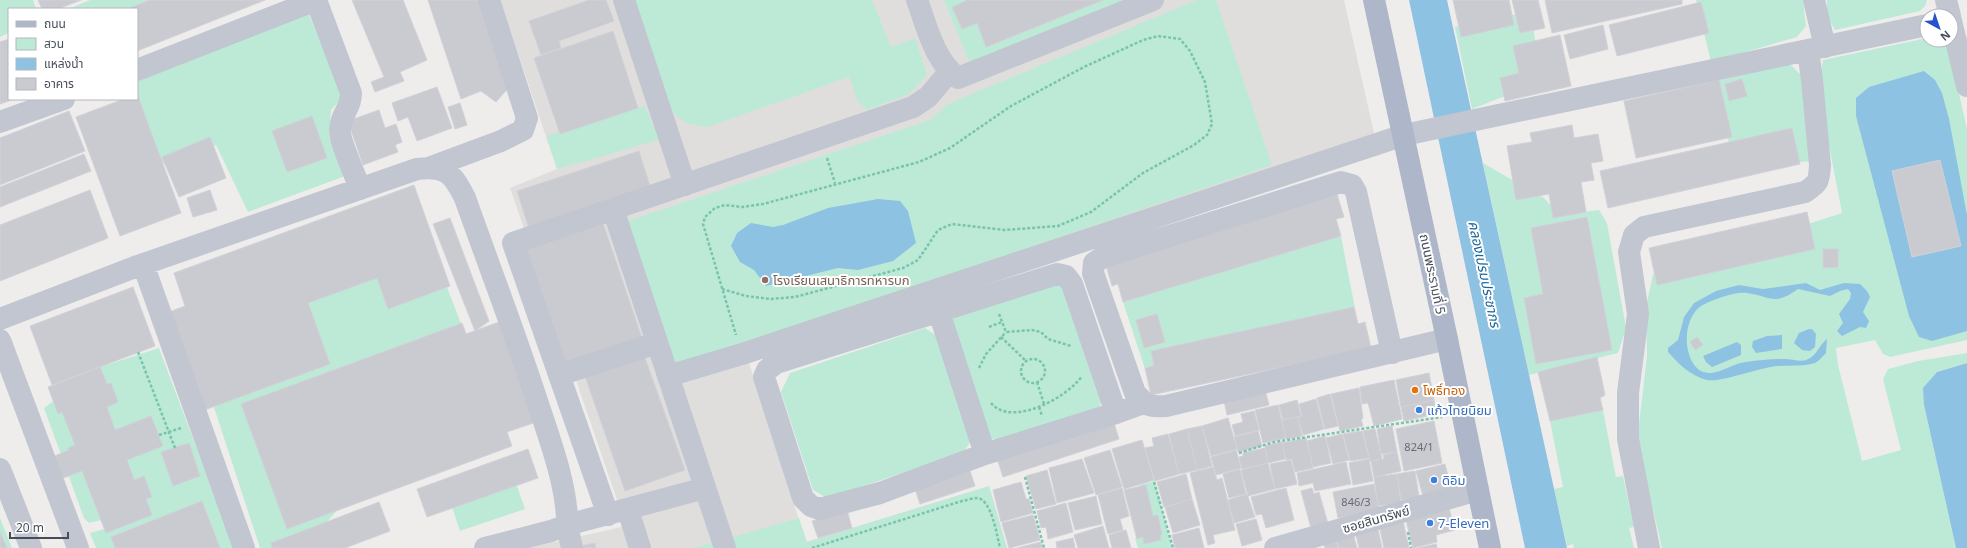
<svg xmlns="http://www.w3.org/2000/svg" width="1967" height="548" font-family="'Noto Sans','Noto Sans Thai',sans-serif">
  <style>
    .education { fill: #e0dedd }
    .green { fill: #bdead7 }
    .water { fill: #8ec2e3; fill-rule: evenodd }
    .building { fill: #cacad1; stroke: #d1d1d7 }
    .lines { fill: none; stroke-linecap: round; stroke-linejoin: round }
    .path { stroke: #79c4ad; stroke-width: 2.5; stroke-dasharray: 3 2; stroke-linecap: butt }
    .minor { stroke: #c1c6d1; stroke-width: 22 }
    .major { stroke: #aeb7c9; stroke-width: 22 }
    .education-dot { fill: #8d6e63; stroke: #fff; stroke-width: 1.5 }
    .food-dot { fill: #e8710a; stroke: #fff; stroke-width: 1.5 }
    .shop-dot { fill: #3f7fe0; stroke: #fff; stroke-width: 1.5 }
    .labels { text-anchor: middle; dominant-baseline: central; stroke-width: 4; stroke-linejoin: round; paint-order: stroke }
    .number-label { font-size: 11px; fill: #676c76 }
    .street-label { font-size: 13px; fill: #464c58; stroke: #fff }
    .education-label { font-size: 13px; fill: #785e54; stroke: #fff; text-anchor: start }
    .food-label { font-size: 13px; fill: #c56008; stroke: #fff; text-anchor: start }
    .shop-label { font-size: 13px; fill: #366cbe; stroke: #fff; text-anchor: start }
    .water-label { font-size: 14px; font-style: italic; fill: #186699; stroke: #fff }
  </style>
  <rect width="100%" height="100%" fill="#efedec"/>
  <path class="education" d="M500 0H1344L1378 151 749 363 806 542 989 486 1007 548H528L626 526 510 188 557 169Z"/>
  <path class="green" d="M0 0H33L36 9H9V33L0 37Z
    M90 0H164L137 9H68Z
    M635 0H872L891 47 915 38 927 75 909 94 867 110 857 100 849 77 707 127C692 126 683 123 672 111Z
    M944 0H966L987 47 1103 0H1128L970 64Z
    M1197 0H1216L1272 165 683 365 672 361 628 221 930 120 948 104Z
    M1696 0H1803L1806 26 1797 37 1711 62Z
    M1827 0H1927L1925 6 1920 11 1835 30 1827 16Z
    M1531 11 1541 82 1472 109 1455 27Z
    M308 12 343 97 331 110 329 136 345 176 248 212 216 145 158 166 137 99V80Z
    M1927 38V40H1941L1945 44 1956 80 1967 129V340L1890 357 1883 354 1875 340 1836 348 1838 365 1862 461 1901 450 1883 379 1888 369 1918 361 1967 353V363L1937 372 1924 405 1956 548H1662L1637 441 1647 356 1646 307 1653 274 1842 213 1818 88 1823 60Z
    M1790 64 1801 75 1814 161 1789 163 1731 152 1715 81Z
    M645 106 659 140 557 169 546 136Z
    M1483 163 1544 198 1560 215 1599 210 1607 223 1626 328 1618 353 1529 375Z
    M1341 236 1358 324 1148 378 1120 293Z
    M432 249 473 354 313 538 300 548H260L194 346Z
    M1041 283 1063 286 1103 396 1100 406 1095 409 1001 442 992 439 983 430 952 331 953 317Z
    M925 328 937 336 972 439 963 453 827 498 813 490 781 392 790 373Z
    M159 348 234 548H96L90 533 104 529 101 520 89 523 84 518 44 408 100 367Z
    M1603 410 1616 477 1623 476 1634 527 1629 528 1634 548H1574L1573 544 1567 546 1554 489 1563 487 1550 421Z
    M510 466 525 509 460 531 446 489Z
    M1155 481 1172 548H1138L1135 538 1151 533 1139 485Z
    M989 486 1007 548H694L799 518 807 542Z
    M0 518 12 548H0Z"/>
  <path class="water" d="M1409 0H1447L1567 548H1525Z
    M1924 71 1935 80 1942 93 1949 119 1967 215V331L1932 341 1919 337 1909 316 1856 116V98L1869 87ZM1940 160 1960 246 1912 257 1892 171Z
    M878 199 900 201 908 211 916 243 893 261 858 270 838 268 766 286 754 270 740 262 731 246 737 233 751 223 773 227 783 225 828 208Z
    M1806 283 1820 290 1844 283 1860 284 1867 291 1870 297 1863 312 1869 321 1866 328 1860 327 1842 336 1837 331 1843 323 1839 314 1850 299 1851 293 1848 289 1840 291 1830 296 1798 289C1774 306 1772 297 1747 293 1736 291 1711 300 1701 306 1678 322 1684 375 1711 373 1723 372 1734 363 1746 362 1759 360 1772 359 1785 359 1791 359 1801 362 1806 360 1817 356 1819 345 1827 339L1826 353C1823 356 1819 361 1815 363 1803 367 1790 365 1778 366 1760 367 1721 383 1707 380 1689 375 1680 365 1668 352V348L1678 340 1684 317 1694 303 1716 291 1739 285 1763 289Z
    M1809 329H1812L1816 334 1815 347 1810 351 1802 350 1794 343 1799 333Z
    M1782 335V349L1756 353 1752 347 1753 341 1767 336Z
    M1737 342 1741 345V355L1712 367 1706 362 1703 356Z
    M1967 363V548H1956L1924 405 1923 388 1937 372Z"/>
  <path class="building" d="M38 0H81L58 9H42Z
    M150 0H265L137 51V9H127Z
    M352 0H403L427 60 400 72 404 81 375 92 371 82 384 77Z
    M428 0H484L512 84 496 102 481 91 461 99Z
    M589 0H606L614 21 559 41 561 48 541 55 529 21Z
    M965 0H1103L986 47 977 23 962 29 952 7 966 1Z
    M1453 0H1509L1514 25 1461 37Z
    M1512 0H1538L1545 28 1520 33Z
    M1545 0H1682V4L1552 33Z
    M1701 2 1709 33 1617 56 1609 25Z
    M1603 25 1608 49 1570 59 1564 35Z
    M613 31 638 108 560 134 534 58Z
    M1560 35 1571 86 1505 101 1500 78 1519 73 1513 46Z
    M9 39V99H14L0 104V42Z
    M1742 79 1747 96 1729 101 1725 84Z
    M1719 80 1732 137 1636 158 1624 101Z
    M437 87 452 128 417 141 408 117 398 121 392 103Z
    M137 94 181 213 120 236 76 117 124 99H137Z
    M460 103 467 125 455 129 448 107Z
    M379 110 385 128 396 124 402 142 395 145 398 152 363 165 348 121Z
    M69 111 85 151 0 185V138Z
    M312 116 327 158 287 172 272 131Z
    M1572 125 1574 138 1598 134 1603 161 1591 163 1594 180 1581 182 1586 212 1553 218 1549 194 1516 200 1507 146 1532 142 1530 133Z
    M1792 128 1800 164 1608 208 1600 171Z
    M210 137 226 178 179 197 162 157Z
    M639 151 651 189 529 229 517 191Z
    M84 154 91 171 0 207V187Z
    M1940 160 1961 246 1912 257 1892 171Z
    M414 185 450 286 388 309 377 278 308 303 330 364 199 412 164 314 185 306 174 273Z
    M90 190 108 238 0 281V225Z
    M210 190 217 210 193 217 187 198Z
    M1336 191 1344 217 1336 219 1341 236 1123 302 1118 284 1112 286 1105 262Z
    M1807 212 1815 249 1657 285 1649 248Z
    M1587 217 1612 350 1536 364 1524 298 1543 294 1531 228Z
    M450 218 489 321 475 331 433 224Z
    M603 223 643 341 562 363 524 250Z
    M1823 249H1838V267L1823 268Z
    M133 287 155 346 52 385 30 326Z
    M1354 307 1358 324 1365 322 1371 348 1151 395 1145 368 1154 366 1151 351Z
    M1157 314 1165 342 1144 348 1136 320Z
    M502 321 539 421 507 432 512 446 287 529 241 404 462 323 466 334Z
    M1697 337 1703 345 1695 350 1690 342Z
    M644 355 685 470 625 491 585 376Z
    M1597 357 1605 395 1600 398 1603 410 1550 421 1538 372Z
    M100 367 107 384 111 383 118 402 107 407 115 430 151 416 163 446 127 460 134 480 144 476 152 497 146 499 152 515 106 533 82 471 58 480 50 458 69 450 68 448 75 445 62 412 58 414 48 387Z
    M1429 373 1434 400 1401 407 1396 380Z
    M1394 380 1402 419 1374 426 1368 403 1362 404 1360 387Z
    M1264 386 1269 405 1227 415 1223 396Z
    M1359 388 1363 418 1361 420 1363 426 1340 431 1331 394Z
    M1330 394 1338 426 1325 429 1317 398Z
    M1316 399 1324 429 1303 435 1298 417 1302 416 1299 404Z
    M1297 400 1301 416 1283 420 1279 405Z
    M1434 400 1436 414 1404 421 1401 407Z
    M1278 405 1286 438 1263 443 1255 410Z
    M1254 411 1259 430 1235 436 1232 425 1243 422 1241 414Z
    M1298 417 1302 436 1286 439 1282 420Z
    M1228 418 1237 449 1211 456 1202 426Z
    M1113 420 1119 439 1003 477 997 458Z
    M1434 421 1442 463 1404 471 1396 429Z
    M1202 426 1212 466 1197 470 1187 429Z
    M1392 426 1397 452 1381 454 1377 429Z
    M1187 429 1197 470 1179 474 1169 434Z
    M1375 429 1382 459 1370 461 1363 431Z
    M1258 431 1262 446 1238 452 1234 437Z
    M1362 431 1369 458 1350 461 1343 434Z
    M1168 434 1179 474 1155 481 1145 448 1154 446 1152 438Z
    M1342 434 1349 460 1333 464 1326 438Z
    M1325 436 1331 463 1313 467 1307 441Z
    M1306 438 1313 468 1295 472 1292 459 1286 460 1282 443Z
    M1142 440 1154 480 1124 489 1112 449Z
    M1282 442 1285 459 1268 463 1265 446Z
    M189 443 200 476 173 486 161 452Z
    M1265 448 1268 463 1242 469 1239 457 1243 456V453Z
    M528 449 538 478 427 517 417 489Z
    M1110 450 1122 487 1096 495 1084 458Z
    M1236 450 1241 468 1216 475 1211 457Z
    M1397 452 1401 471 1374 477 1371 461 1384 459 1383 455Z
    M1082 459 1094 493 1057 503 1049 468Z
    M1369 459 1373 481 1353 485 1349 463Z
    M1291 460 1297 484 1275 489 1270 464Z
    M1346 462 1351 484 1315 491 1313 483 1299 486 1297 473Z
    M1268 463 1275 489 1248 496 1241 470Z
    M1445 464 1451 488 1423 496 1416 471Z
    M1213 467 1217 480 1222 478 1235 530 1213 535 1215 543 1208 545 1190 473Z
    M1240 469 1246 494 1229 498 1223 474Z
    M1047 470 1056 504 1036 509 1026 476Z
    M970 471 975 486 920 504 915 489Z
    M1415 471 1419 497 1401 500 1397 474Z
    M1186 474 1192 499 1164 507 1157 482Z
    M1397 474 1401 502 1378 506 1374 477Z
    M1021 482 1026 499H1029L1033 513 1001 522 993 490Z
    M1374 484 1379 510 1338 518 1333 492Z
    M1146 485 1153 516 1158 515 1162 535H1160L1161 540 1144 544 1143 537 1137 539 1124 490Z
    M1122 488 1129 516 1120 519 1123 530 1108 534 1098 495Z
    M1286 488 1294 520 1266 528 1262 514 1256 515 1251 497Z
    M1312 488 1314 494 1319 492 1328 524 1311 528 1301 491Z
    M1247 494 1255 517 1234 523 1228 500Z
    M1096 496 1102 524 1075 530 1068 503Z
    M1192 499 1200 525 1173 533 1165 507Z
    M202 501 220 548H115L111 537Z
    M379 502 390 531 345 548H272L271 543Z
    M1066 503 1073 532 1048 539 1046 527 1041 528 1037 511Z
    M1448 505 1455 530 1436 535 1437 542 1413 548 1405 516Z
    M847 510 852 528 818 538 812 521Z
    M1033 515 1040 540 1009 548 1002 523Z
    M1402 517 1409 548H1384L1379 524Z
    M1256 519 1262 540 1242 546 1236 524Z
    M1377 525 1382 548H1359L1355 530Z
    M1103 526 1109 548H1078L1074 535Z
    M1199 528 1204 548H1175L1172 535Z
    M1126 530 1131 548H1112L1109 535Z
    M1352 530 1357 548H1339L1335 534Z
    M0 532 7 548H0Z
    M1335 535 1338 548H1325L1323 538Z
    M1073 538 1075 548H1057L1056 542Z
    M1041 542 1042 548H1017Z
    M595 543 596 548 576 547Z
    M1436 544 1437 548H1418Z"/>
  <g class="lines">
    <path class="path" d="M827 158 835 183
      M722 289 746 296 770 299 795 297 903 268 918 260 938 230 952 224 1005 230 1058 226 1091 212 1143 173 1194 145 1207 135 1212 124 1205 82 1190 51 1180 39 1158 36 1143 40 1084 67 1011 106 950 148 919 162 763 204 742 207 725 205 715 208 705 217 703 224 736 335
      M999 314 1006 332 1032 330 1041 332 1048 339 1071 346
      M989 327 1002 322
      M1001 337 1026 361
      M138 352 175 448
      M1021 371a12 12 0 1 1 24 0a12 12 0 1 1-24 0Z
      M979 368 986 354 1006 332
      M1037 382 1044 404
      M991 403C1012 428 1068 397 1082 376
      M1039 407 1042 416
      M159 435 181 428
      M1239 453 1274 442 1442 417
      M1025 477 1044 548
      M1154 482 1173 548
      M1408 532 1411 548
      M812 548 962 501C967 500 973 498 978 498 992 501 997 536 1000 548"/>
    <path class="minor" d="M316 0 351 93C351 110 341 112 340 130 339 140 356 177 360 189
      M624 0 685 185
      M917 0C927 27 934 60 958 78L1153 0
      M1814 0 1825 47
      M1946 0 1950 16
      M1951 21 1967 86
      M137 70 316 0
      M0 122 64 99
      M431 167 501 141 523 130 527 118 489 0
      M613 209 725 548
      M143 264 244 548
      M939 312 985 454
      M0 319 135 267 417 169C446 165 453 174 465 198 489 266 515 333 537 401 549 437 568 488 567 525L551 531 485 548
      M0 340 78 548
      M1392 353 1356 192 1352 185 1341 182 1103 257 1094 263 1093 273 1135 393C1147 406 1149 407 1166 406L1447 339
      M559 375 657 343
      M668 376 742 354 1404 135 1927 25
      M1116 413 1072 284 1066 276 1057 274 776 363 767 370 764 377 803 498 811 506 820 509 880 493 985 454 1116 413 1144 403
      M0 469 31 548
      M628 510 640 548
      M608 515 513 243 913 107 928 97 950 71
      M572 548 567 525 705 488
      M1275 548 1478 490
      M1649 548 1628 439V393L1638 314 1629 252 1634 235 1644 227 1805 192C1819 183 1819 181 1820 165L1812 80 1808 50"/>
    <path class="major" d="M1374 0 1447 339 1490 548"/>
  </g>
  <circle class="education-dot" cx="765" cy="280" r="4"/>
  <circle class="food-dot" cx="1415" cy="390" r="4"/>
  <g class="shop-dot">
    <circle cx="1419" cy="410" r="4"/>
    <circle cx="1434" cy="480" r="4"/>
    <circle cx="1430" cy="523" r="4"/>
  </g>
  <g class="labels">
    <g class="number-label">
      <text x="1419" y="446">824/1</text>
      <text x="1356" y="501">846/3</text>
    </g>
    <g class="street-label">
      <text transform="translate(1433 274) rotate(78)">ถนนพระรามที่ 5</text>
      <text transform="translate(1376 519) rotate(-16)">ซอยสินทรัพย์</text>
    </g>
    <g class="education-label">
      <text x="773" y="280">โรงเรียนเสนาธิการทหารบก</text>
    </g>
    <g class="food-label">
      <text x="1423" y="390">โพธิ์ทอง</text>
    </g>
    <g class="shop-label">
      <text x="1427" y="410">แก้วไทยนิยม</text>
      <text x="1442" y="480">ดิอิม</text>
      <text x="1438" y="523">7-Eleven</text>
    </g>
    <g class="water-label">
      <text transform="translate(1485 274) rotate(78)">คลองเปรมประชากร</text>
    </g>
  </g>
  <rect x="8" y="8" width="130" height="92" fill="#ffffff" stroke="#b5b7bc"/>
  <rect x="16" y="21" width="20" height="6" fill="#aeb7c9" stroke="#b5b7bc"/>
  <text x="44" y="28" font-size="12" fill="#464c58">ถนน</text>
  <rect x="16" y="38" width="20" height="12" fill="#bdead7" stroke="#b5b7bc"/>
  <text x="44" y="48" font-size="12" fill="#464c58">สวน</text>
  <rect x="16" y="58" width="20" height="12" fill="#8ec2e3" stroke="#b5b7bc"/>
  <text x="44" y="68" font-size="12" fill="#464c58">แหล่งน้ำ</text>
  <rect x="16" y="78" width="20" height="12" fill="#cacad1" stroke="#b5b7bc"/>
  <text x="44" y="88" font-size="12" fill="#464c58">อาคาร</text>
  <g transform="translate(1939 28) rotate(140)"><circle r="19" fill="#ffffff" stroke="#b5b7bc"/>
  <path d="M0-3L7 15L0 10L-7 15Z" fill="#2851cd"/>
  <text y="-6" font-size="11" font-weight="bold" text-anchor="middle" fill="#464c58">N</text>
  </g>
  <path d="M10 532v6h58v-6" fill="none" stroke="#464c58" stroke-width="2"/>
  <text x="16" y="532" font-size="12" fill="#464c58" stroke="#ffffff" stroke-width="3" paint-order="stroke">20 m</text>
</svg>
